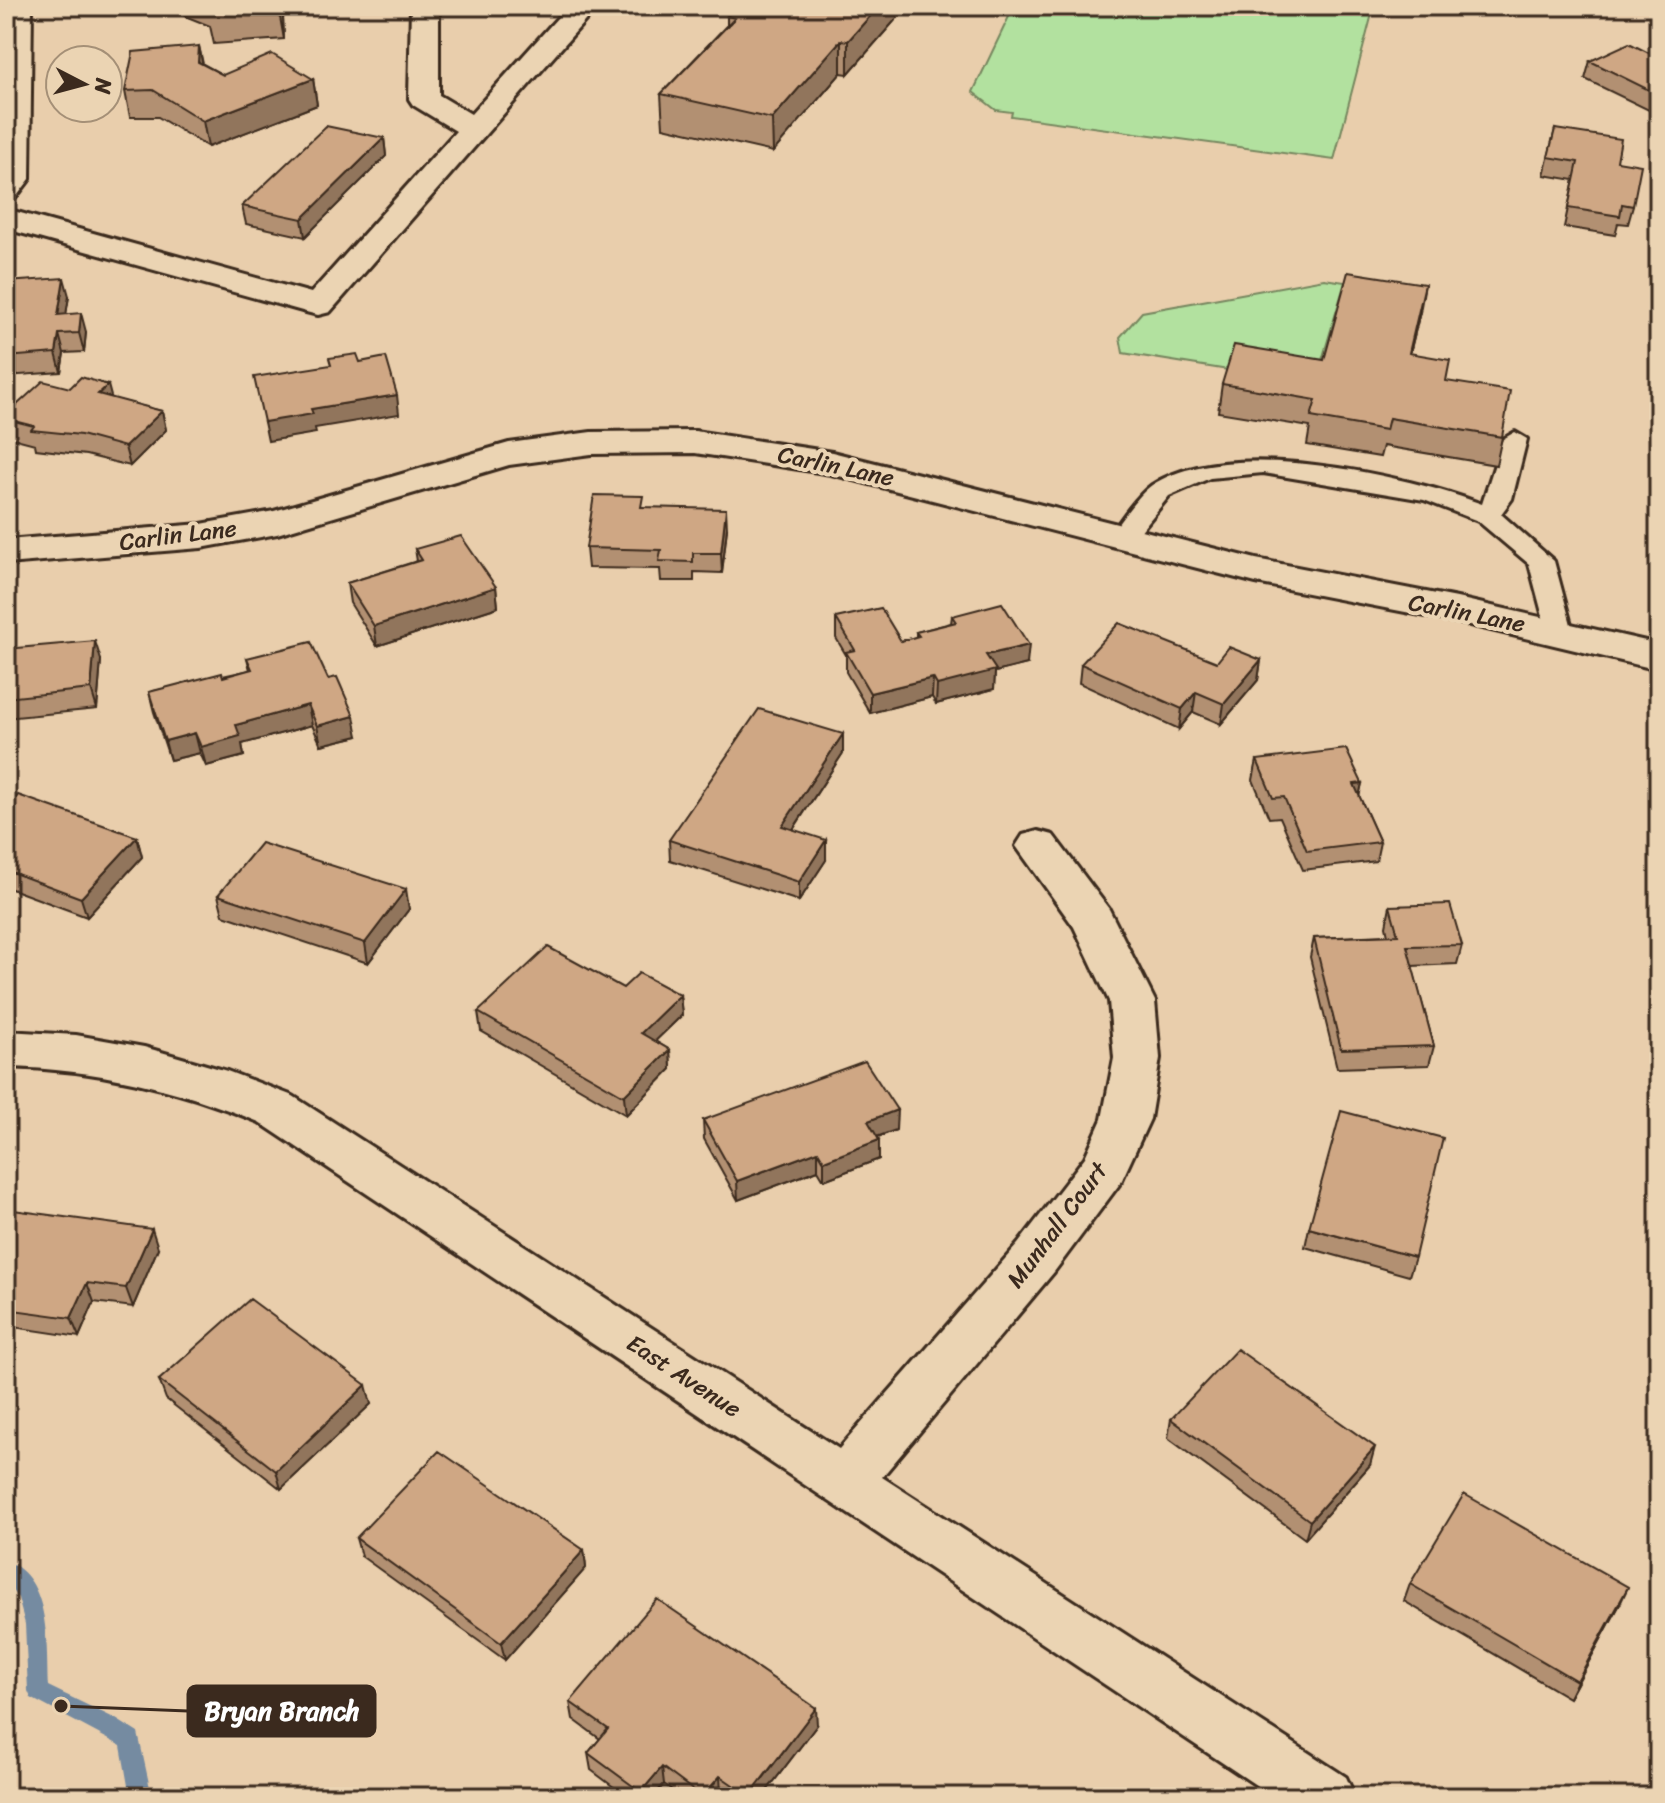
<svg xmlns="http://www.w3.org/2000/svg" width="1665" height="1803" font-family="Sriracha,sans-serif">
  <style>
    .green { fill: #b2e19f; stroke: #76865e; stroke-width: 2 }
    .lines { fill: none; stroke-linecap: round; stroke-linejoin: round }
    .stream { fill: #758ba1; fill-rule: evenodd }
    .lane-casing { stroke: #3b2a1e; stroke-width: 6 }
    .street-casing { stroke: #3b2a1e; stroke-width: 6 }
    .lane { fill: #ebd4b3; fill-rule: evenodd }
    .street { fill: #ebd4b3; fill-rule: evenodd }
    .wall { fill: #b29072; stroke: #3b2a1e; stroke-width: 2 }
    .shaded-wall { fill: #91755c; stroke: #3b2a1e; stroke-width: 2 }
    .building { fill: #cfa784; stroke: #3b2a1e; stroke-width: 2 }
    .labels { text-anchor: middle; dominant-baseline: central; stroke-width: 8; stroke-linejoin: round; paint-order: stroke }
    .street-label { font-size: 24px; fill: #3b2a1e; stroke: #ebd4b3 }
    .leader { fill: none; stroke: #3b2a1e; stroke-width: 3 }
    .callout-dot { fill: #3b2a1e; stroke: #ebd4b3; stroke-width: 3 }
    .callout { fill: #3b2a1e; stroke: #3b2a1e; stroke-width: 3 }
    .callout-label { font-size: 26px; text-anchor: middle; font-weight: bold; fill: #fff }
  </style>
  <rect width="100%" height="100%" fill="#e9ceac"/>
  <filter id="ink" filterUnits="userSpaceOnUse"><feTurbulence type="fractalNoise" baseFrequency=".0125" numOctaves="2"/><feDisplacementMap in="SourceGraphic" scale="16" xChannelSelector="R" yChannelSelector="G"/><feConvolveMatrix kernelMatrix="1 2 1 2 8 2 1 2 1" color-interpolation-filters="sRGB"/></filter>
  <g filter="url(#ink)">
    <path class="green" d="M1014 6H1374L1334 160 1011 116 1012 112 996 110 973 92Z
      M1324 279 1345 282 1315 384 1123 353 1120 337 1142 312Z"/>
    <g class="lines">
      <path class="stream" d="M6 1561C52 1578 46 1647 48 1686L116 1719 138 1733 152 1797H130L121 1746 31 1698 28 1691 25 1624 18 1598 6 1583Z"/>
      <defs>
        <path id="lane" d="M12 6H32L30 179 14 200 6 202Z
          M1515 432 1527 439 1512 499 1501 514 1554 561 1573 632 1570 638H1550L1547 632 1529 564 1478 521 1424 500 1263 473 1210 478 1169 496 1131 543H1113L1109 537C1120 521 1137 496 1152 485 1226 436 1403 474 1482 504L1503 439Z"/>
        <path id="street" d="M411 6H439V95L471 114 568 6H598L330 312 318 315 306 312 6 229V209L311 293 456 131 413 105 409 99Z
          M695 431 832 452 1256 559 1457 598 1659 644V670L1457 622 1256 583 831 474 695 453 591 454 509 465 277 534 201 548 6 564V540L201 524 274 511 509 443 591 432Z
          M1038 831 1053 835 1109 909 1155 1001 1160 1058 1150 1119 1121 1182 1054 1272 882 1477 1346 1777 1355 1797H1274L259 1122C176 1088 96 1069 6 1067V1031L76 1035 144 1047 227 1071 293 1096 839 1449 1018 1244 1085 1157 1102 1119 1114 1058 1109 1001 1074 927 1016 846 1023 835Z"/>
      </defs>
      <use href="#lane" class="lane-casing"/>
      <use href="#street" class="street-casing"/>
      <use href="#lane" class="lane"/>
      <use href="#street" class="street"/>
    </g>
    <path class="wall" d="M160 6H303L283 17 284 39 214 44 210 26Z
      M727 16 897 18 848 74 841 73 773 152 663 127 661 94 727 25Z
      M199 46 203 64 223 75 313 79 317 105 208 147 158 117H130L125 91Z
      M1659 58V115L1585 79 1590 61Z
      M1555 129 1617 161 1633 206 1628 224 1618 223 1615 235 1564 227 1574 180 1544 175Z
      M384 138 386 156 305 237 246 224 242 206Z
      M6 282 69 296 66 314 86 332 84 352 64 353 61 372 6 376Z
      M1420 312 1410 353 1446 381 1502 437 1496 465 1383 446 1380 457 1307 445 1310 427 1218 412 1222 384 1324 360Z
      M70 388 162 411 166 430 130 466 86 455 36 449 35 444 8 437 6 429V415Z
      M643 507 727 528 722 573 694 572V581H661L660 569 588 568 586 548Z
      M415 549 496 587 498 607 377 646 350 603 347 583 417 561Z
      M952 616 1027 664 995 672 994 689 936 704 932 697 870 713 846 672V655L836 638V618L901 641 916 637V632L951 623Z
      M6 649 101 660 97 709 6 718Z
      M247 658 328 679 358 736 321 745 312 725 242 744 244 756 206 766 200 753 170 760 154 712 149 692 250 670Z
      M1261 660 1258 680 1221 724 1193 712 1179 729 1079 683 1081 664 1217 662Z
      M843 734V753L793 830 826 860 799 901 670 860 669 840Z
      M1257 760 1362 783 1359 796 1380 842 1376 861 1303 870 1280 817 1269 818 1253 780Z
      M6 807 137 837 142 857 87 917 6 887Z
      M1659 816V844L1652 835Z
      M218 895 409 909 368 963 223 915Z
      M1390 906 1462 945 1457 964 1412 966 1434 1046 1429 1065 1337 1068 1310 957 1314 938 1388 935 1386 926Z
      M623 988 680 995 682 1015 655 1041 670 1050 671 1069 626 1115 481 1031 478 1012Z
      M703 1120 896 1130 878 1137 879 1140V1159L824 1180 818 1170 738 1200 704 1139Z
      M6 1209 158 1248 133 1307 94 1302 79 1337 6 1326Z
      M1309 1228 1415 1257 1409 1276 1305 1247Z
      M159 1380 371 1404 281 1489 166 1399Z
      M1171 1419 1370 1465 1305 1539 1168 1438Z
      M356 1538 584 1550 586 1568 505 1660 361 1556Z
      M1410 1584 1620 1604 1569 1698 1404 1601Z
      M570 1702 817 1725 762 1797H727L721 1793 718 1797H681L664 1784 653 1797H627L591 1770 588 1753 600 1739 573 1719Z"/>
    <path class="shaded-wall" d="M278 6H303L283 17 284 39Z
      M879 6H897V18L848 74V41Z
      M841 40V73L773 152 772 119Z
      M199 46 204 72 198 62Z
      M313 79 317 105 208 147 203 121Z
      M384 138 386 156 305 237 302 219Z
      M64 278 69 296 63 334 58 315Z
      M1425 284 1420 312 1403 381 1409 353Z
      M81 313 86 332 84 352 79 333Z
      M59 334 64 353 61 372 56 353Z
      M108 385 113 404 98 394Z
      M397 395 399 414 315 428 316 433 268 441 264 422 311 409Z
      M162 411 166 430 130 466 125 447Z
      M726 509 727 528 722 573 721 553Z
      M496 587 498 607 377 646 374 626Z
      M95 641 101 660 97 709 91 689Z
      M1029 645 1027 664 995 672 994 689 936 704 937 685 986 655Z
      M1261 660 1258 680 1221 724 1224 704Z
      M933 678 932 697 870 713V693Z
      M1196 692 1193 712 1179 729 1182 709Z
      M308 705 312 725 242 744 244 756 206 766 201 747 236 725Z
      M354 716 358 736 321 745 317 726Z
      M195 733 200 753 170 760 165 741Z
      M843 734V753L782 846V826Z
      M1362 783 1358 802 1354 784Z
      M137 837 142 857 87 917 81 898Z
      M826 840V860L799 901V882Z
      M406 889 409 909 368 963 365 943Z
      M680 995 682 1015 643 1053 641 1033Z
      M670 1050 671 1069 626 1115 624 1096Z
      M897 1110 896 1130 868 1140V1121Z
      M879 1140V1159L824 1180V1161Z
      M818 1151V1170L738 1200 737 1181Z
      M152 1229 158 1248 133 1307 126 1288Z
      M87 1283 94 1302 79 1337 71 1318Z
      M366 1385 371 1404 281 1489 276 1471Z
      M1375 1447 1370 1465 1305 1539 1310 1521Z
      M584 1550 586 1568 505 1660 501 1643Z
      M1628 1587 1620 1604 1569 1698 1577 1681Z
      M816 1708 817 1725 762 1797H749Z
      M662 1767 664 1784 653 1797H642L641 1792Z
      M720 1776 721 1793 718 1797H703Z"/>
    <path class="building" d="M208 6H278V7L208 12Z
      M737 6H879L848 41 841 40 772 119 661 94 735 18 727 16Z
      M1629 43 1659 58V95L1590 61Z
      M199 46 198 62 223 75 272 54 313 79 203 121 153 90 125 91 133 52Z
      M326 126 384 138 302 219 242 206Z
      M1555 129 1621 139 1617 161 1641 165 1633 206 1622 204 1620 216 1568 208 1578 162 1548 157Z
      M1348 272 1425 284 1409 353 1450 360 1446 381 1510 391 1502 437 1389 418 1386 430 1311 417 1316 400 1222 384 1234 345 1324 360Z
      M64 278 58 315 81 313 79 333 59 334 56 353 6 357V282Z
      M357 354 360 362 386 357 397 395 311 409 313 414 264 422 254 377 331 365 329 358Z
      M81 377 108 385 98 394 162 411 125 447 81 435 31 430 34 426 6 419V415L43 381 70 388Z
      M594 495 643 496 641 507 726 509 721 553H693V562L659 561 661 550 586 548Z
      M461 536 496 587 374 626 347 583 422 560 415 549Z
      M1002 603 1029 645 986 655 996 670 937 685 933 678 870 693 846 652 855 650 836 618 881 608 901 641 919 636 916 632 956 622 952 616Z
      M1119 623 1217 662 1229 647 1261 660 1224 704 1196 692 1182 709 1081 664Z
      M95 641 91 689 6 698V649Z
      M311 642 328 679 337 677 354 716 317 726 308 705 236 725 240 736 201 747 195 733 165 741 149 692 222 673 223 677 252 669 247 658Z
      M759 709 843 734 782 826 826 840 799 882 669 840Z
      M1346 749 1362 783 1354 784 1380 842 1307 851 1284 797 1273 798 1257 760Z
      M18 795 137 837 81 898 6 870V807Z
      M261 843 406 889 365 943 218 895Z
      M1450 904 1462 945 1407 946 1434 1046 1341 1049 1314 938 1398 935 1390 906Z
      M548 947 623 988 639 973 680 995 641 1033 670 1050 624 1096 478 1012Z
      M865 1061 897 1110 868 1121 879 1140 824 1161 818 1151 737 1181 703 1120Z
      M1341 1111 1443 1138 1415 1257 1309 1228Z
      M6 1209 152 1229 126 1288 87 1283 71 1318 6 1309Z
      M250 1299 366 1385 276 1471 159 1380Z
      M1237 1349 1375 1447 1310 1521 1171 1419Z
      M439 1451 584 1550 501 1643 356 1538Z
      M1464 1494 1628 1587 1577 1681 1410 1584Z
      M657 1599 816 1708 749 1796 720 1776 702 1797 662 1767 641 1792 588 1753 608 1729 570 1702Z"/>
  </g>
  <g class="labels">
    <g class="street-label">
      <text transform="translate(836 466) rotate(12)">Carlin Lane</text>
      <text transform="translate(178 535) rotate(-7)">Carlin Lane</text>
      <text transform="translate(1467 613) rotate(11)">Carlin Lane</text>
      <text transform="translate(1057 1225) rotate(-53)">Munhall Court</text>
      <text transform="translate(684 1376) rotate(33)">East Avenue</text>
    </g>
  </g>
  <path class="leader" d="M61 1706L188 1711"/>
  <circle class="callout-dot" cx="61" cy="1706" r="8"/>
  <rect class="callout" x="188" y="1686" width="187" height="50" rx="8"/>
  <g class="callout-label">
    <text x="282" y="1720">Bryan Branch</text>
  </g>
  <rect width="1665" height="1803" fill="none" stroke="#ebd4b3" stroke-width="32"/>
  <rect x="16" y="16" width="1633" height="1771" fill="none" stroke="#3b2a1e" stroke-width="3" filter="url(#ink)"/>
  <g transform="translate(84 84) rotate(96)"><circle r="38" fill="#ebd4b3" stroke="#a59077" stroke-width="2"/>
  <path d="M0-6L14 30L0 20L-14 30Z" fill="#3b2a1e"/>
  <text y="-12" font-size="22" font-weight="bold" text-anchor="middle" fill="#3b2a1e">N</text>
  </g>
</svg>
